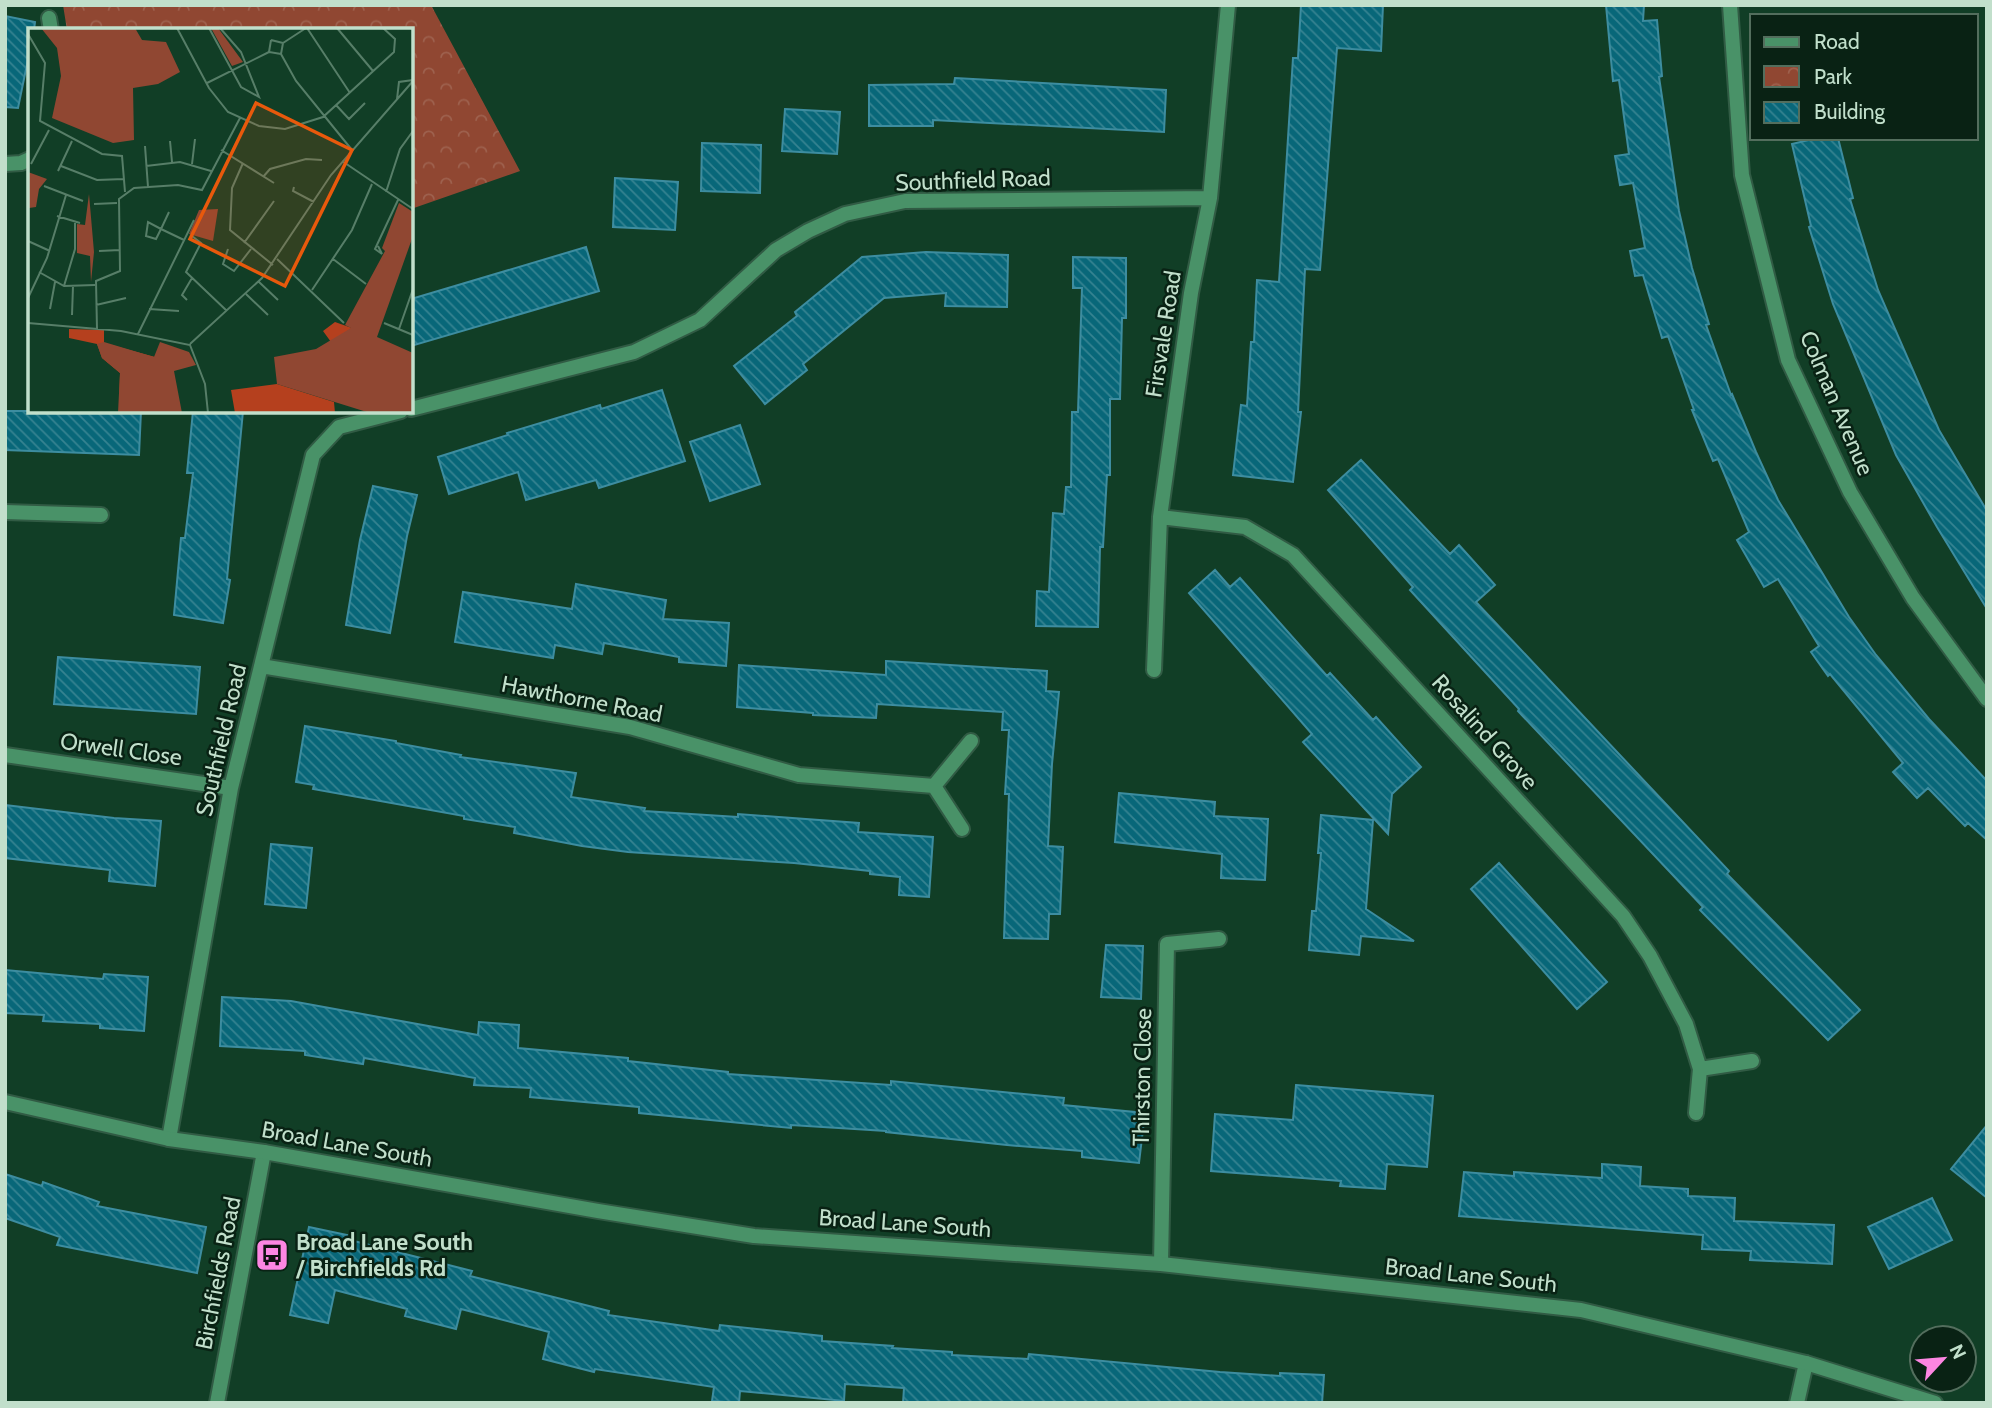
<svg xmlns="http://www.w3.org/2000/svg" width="1992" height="1408" font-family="Cabin,sans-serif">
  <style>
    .park { fill: url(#park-crowns) }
    .building { fill: url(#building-back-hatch); stroke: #3d8da0; stroke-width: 2 }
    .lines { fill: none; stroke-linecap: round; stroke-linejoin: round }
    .minor-casing { stroke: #315b44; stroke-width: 18 }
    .tertiary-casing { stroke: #315b44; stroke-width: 18 }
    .minor { stroke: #499268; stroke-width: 14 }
    .tertiary { stroke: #499268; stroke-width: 14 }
    .labels { text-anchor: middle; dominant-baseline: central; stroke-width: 5; stroke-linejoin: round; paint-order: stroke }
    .street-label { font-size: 23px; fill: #c1dfcb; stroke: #092214 }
    .poi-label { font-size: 23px; font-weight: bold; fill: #c1dfcb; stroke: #092214; text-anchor: start }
    .inset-road { fill: none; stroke: #577e68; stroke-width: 2 }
    .view { fill: #e8590c; fill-opacity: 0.15; stroke: #e8590c; stroke-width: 3.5 }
    .inset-edge { fill: none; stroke: #c1dfcb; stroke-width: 3.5 }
  </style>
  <defs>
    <pattern id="park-crowns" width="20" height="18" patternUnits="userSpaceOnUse" patternTransform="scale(1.75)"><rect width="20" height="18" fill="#904732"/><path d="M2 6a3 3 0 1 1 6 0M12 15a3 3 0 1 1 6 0" fill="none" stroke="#9e614e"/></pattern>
    <pattern id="building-back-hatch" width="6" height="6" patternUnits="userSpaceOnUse" patternTransform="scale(1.75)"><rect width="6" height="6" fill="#086779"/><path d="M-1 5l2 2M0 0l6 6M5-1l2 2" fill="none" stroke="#368391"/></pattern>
  </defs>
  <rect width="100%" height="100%" fill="#113e26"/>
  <path class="park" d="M63 5H431L520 171 411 209V30H67Z"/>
  <path class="building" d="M1301 5H1383L1381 51 1337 48 1320 270 1305 269 1298 412H1301L1293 482 1233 475 1241 405 1247 406 1251 342H1254L1257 280 1279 282 1293 58H1298Z
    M1606 5H1644L1643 21 1657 20 1662 76 1659 77 1679 211 1692 268 1709 324 1706 325 1731 395 1732 394 1756 452 1778 500 1849 617 1876 655 1929 719 1987 781V840L1968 823 1965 826 1928 788 1917 798 1893 772 1903 763 1830 674 1828 676 1811 652 1819 646 1778 579 1764 587 1737 540 1749 532 1718 459 1713 461 1692 410H1694L1668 336 1662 338 1643 275 1635 276 1630 251 1645 248 1633 183 1620 185 1615 156 1629 154 1619 80 1613 81Z
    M5 16 35 22 34 30H30V50L18 108 5 107Z
    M955 78 1166 90 1164 132 933 120V126H869V85L954 84Z
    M785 109 840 112 837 154 782 151Z
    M1817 138H1838L1853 198 1850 199 1878 290 1939 430 1987 511V609L1937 527 1896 455 1833 304 1809 227 1811 226 1792 144Z
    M702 143 761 145 760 193 701 191Z
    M615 178 678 182 675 230 613 227Z
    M586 247 599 291 411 346V299Z
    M926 252 1008 255 1007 307 945 306 946 293 884 298 803 364 807 370 765 404 734 366 797 316 795 312 862 257Z
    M1073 257 1126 258V318H1122L1120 399H1110V475H1107L1103 547H1100L1098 627 1036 626 1037 591 1049 592 1053 513 1064 514 1066 487H1071L1072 412H1078L1082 288H1073Z
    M662 390 685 461 599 488 596 480 526 500 518 472 449 494 438 457 508 435 507 433 600 405 601 409Z
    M5 411H141L139 455 5 450Z
    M193 411H243L227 579 230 580 223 623 174 615 181 538H185L193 473H187Z
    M740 425 760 484 710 501 690 442Z
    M1361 460 1450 554 1459 545 1495 585 1476 602 1729 871 1727 874 1860 1010 1828 1040 1700 910 1703 907 1518 711 1519 709 1410 590 1413 587 1328 490Z
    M373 486 417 495 407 536 390 633 346 625 360 540Z
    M1215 570 1230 587 1240 578 1327 676 1330 673 1373 720 1376 717 1421 767 1392 794 1388 834 1303 742 1312 734 1189 593Z
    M576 584 666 600 663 619 729 623 726 666 679 662V657L604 643 602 654 555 645 553 658 455 642 463 592 572 609Z
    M58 657 200 667 196 714 54 704Z
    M886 661 1047 671 1046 691 1059 692 1052 764 1048 846 1063 847 1060 914H1049L1048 939 1004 938 1009 794H1005L1009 730H1002L1003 712 877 704 876 718 813 715V713L737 707 739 665 886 675Z
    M305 726 396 741V743L461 755 460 757 576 773 571 797 645 808 644 811 738 817V814L859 823 858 832 933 837 929 897 899 895 900 877 870 874V871L794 863 628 852 582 846 514 833 515 827 464 819V816L313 789 314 785 296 782Z
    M1119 793 1215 802 1214 816 1268 819 1265 880 1221 878 1222 854 1115 842Z
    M5 805 114 818 161 821 155 886 109 881 110 870 5 858Z
    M1321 815 1373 820 1366 909 1414 941 1361 936 1359 955 1309 950 1312 911H1316L1321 853H1318Z
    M271 844 312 848 306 908 265 904Z
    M1499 863 1607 982 1577 1009 1471 889Z
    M1106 945 1143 946 1141 999 1101 997Z
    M5 970 103 979 104 974 148 977 144 1031 100 1028V1024L43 1021 44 1015 5 1013Z
    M222 997 291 1001 478 1035 479 1022 519 1025 518 1048 628 1058V1061L728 1072V1074L891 1085V1081L1064 1098 1063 1105 1145 1113 1139 1163 1082 1157V1151L1007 1145 886 1132V1131L791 1125V1128L639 1113V1107L530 1097 531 1088 474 1085 475 1078 364 1058 363 1064 305 1055V1051L220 1046Z
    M1296 1085 1433 1096 1427 1167 1387 1164 1385 1189 1340 1186 1341 1181 1211 1171 1215 1114 1293 1120Z
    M1987 1125V1198L1951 1169Z
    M1602 1164 1641 1167 1640 1186 1688 1189V1196L1735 1198 1734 1221 1834 1225 1832 1264 1750 1260 1751 1251 1702 1249 1703 1235 1459 1216 1464 1172 1514 1176V1172L1602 1178Z
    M5 1174 42 1186 43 1182 99 1202 97 1206 206 1227 197 1273 57 1245 60 1237 5 1218Z
    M1932 1198 1952 1240 1889 1269 1868 1227Z
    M309 1227 347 1235 346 1239 472 1271 470 1276 609 1311 608 1315 719 1331 720 1325 822 1336V1341L893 1346 892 1348 952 1352V1355L1028 1359 1029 1354 1220 1372 1280 1376V1373L1324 1375 1322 1403H903L904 1388 845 1384 844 1401 740 1391 739 1403 712 1401 714 1387 595 1369 594 1372 543 1359 549 1332 461 1309 456 1329 405 1316 407 1309 335 1290 328 1323 290 1315Z"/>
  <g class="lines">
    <defs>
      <path id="minor" d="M1730 5 1742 175 1788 360 1850 492 1913 598 1987 699
        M49 18 51 30
        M5 164 21 163 30 159
        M411 409 634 352 700 320 776 250 808 231 845 214 905 201 1210 198
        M5 512 101 515
        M1160 517 1245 527 1293 555 1623 916 1650 956 1686 1024 1700 1069 1696 1113
        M261 666 630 727 799 775 934 786
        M1154 670 1160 517 1191 293 1210 198 1228 5
        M5 755 231 788
        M962 829 934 786 971 741
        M1700 1069 1752 1061
        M169 1139 231 788 313 455 339 427 401 411
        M1161 1264 1167 944 1219 939
        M217 1403 264 1152
        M1797 1403 1806 1363"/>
      <path id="tertiary" d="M5 1102 169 1139 264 1152 598 1211 754 1236 1161 1264 1581 1310 1806 1363 1935 1403"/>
    </defs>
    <use href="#minor" class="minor-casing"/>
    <use href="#tertiary" class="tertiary-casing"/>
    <use href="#minor" class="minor"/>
    <use href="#tertiary" class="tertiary"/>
  </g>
  <defs>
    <symbol id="bus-square" viewBox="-11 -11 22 22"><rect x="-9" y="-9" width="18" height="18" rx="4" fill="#fd86e2" stroke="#092214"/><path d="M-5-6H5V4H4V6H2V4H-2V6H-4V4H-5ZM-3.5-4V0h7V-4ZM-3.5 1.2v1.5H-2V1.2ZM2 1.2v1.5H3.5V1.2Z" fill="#111"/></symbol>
  </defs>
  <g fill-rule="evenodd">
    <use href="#bus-square" x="253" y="1236" width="38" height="38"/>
  </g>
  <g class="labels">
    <g class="street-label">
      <text transform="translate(973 180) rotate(-2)">Southfield Road</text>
      <text transform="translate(1163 334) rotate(-81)">Firsvale Road</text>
      <text transform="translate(1837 403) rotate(67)">Colman Avenue</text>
      <text transform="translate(582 699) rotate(11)">Hawthorne Road</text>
      <text transform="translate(1485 732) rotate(48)">Rosalind Grove</text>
      <text transform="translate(221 740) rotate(-77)">Southfield Road</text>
      <text transform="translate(121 749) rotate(8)">Orwell Close</text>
      <text transform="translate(1142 1077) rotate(-89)">Thirston Close</text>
      <text transform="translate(347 1144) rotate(10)">Broad Lane South</text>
      <text transform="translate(905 1223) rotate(4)">Broad Lane South</text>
      <text transform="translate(218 1273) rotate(-79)">Birchfields Road</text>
      <text transform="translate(1471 1275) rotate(6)">Broad Lane South</text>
    </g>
    <g class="poi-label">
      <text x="296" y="1242">Broad Lane South<tspan x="296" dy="26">/ Birchfields Rd</tspan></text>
    </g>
  </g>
  <g transform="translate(28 28)">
    <rect width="385" height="385" fill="#113e26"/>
    <path d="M183 0H190L215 34 204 38ZM0 144 19 151 11 161 8 179 1 180 0 191Z" fill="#904732"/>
    <path d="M307 294 324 300 303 314 295 303ZM41 301 76 302V315L127 329 91 374 92 345 74 330 69 316 41 310ZM249 356 306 374 307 385H207L203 362Z" fill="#b5401e"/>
    <path d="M13 0H107L114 12 138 14 152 44 130 56 105 60 106 112 85 115 24 90 33 48 29 20ZM61 166 66 224 63 254 62 228 49 225V196L57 197ZM371 175 385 184V208L349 309 385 325V385H342L249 356 246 329 288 321 323 300 317 297 357 223 354 220ZM190 181 185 213 161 206 171 182ZM76 314 126 329 132 314 161 324 168 337 146 343 154 385H90L92 345 74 330 69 316Z" fill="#904732"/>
    <path class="inset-road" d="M149 0 181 60 200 84 231 98 257 101 295 89 366 24 367 11 355 0M181 0 213 59 231 69 213 24 192 0M279 0 322 65M309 0 345 43M0 6 17 35 12 93 74 126 94 128 97 164M243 12 255 15 253 26 268 53 324 122M243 12 241 24 253 26M255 15 278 0M179 55 241 24M369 71 371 54 385 52M308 77 321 91 337 75M142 113 144 134M117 118 120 159M193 122 246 155M314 133 385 181M215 135 204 160 202 202 245 237M3 136 21 102M164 136 167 111M33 138 69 152 96 151M118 138 152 134 183 143M30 143 44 113M235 149 242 141 278 131 294 132M16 158 55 173M266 159 265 163 286 174M358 164 372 121 385 103M66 176 89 175M141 184 133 201 128 211 118 208 120 194 133 201 156 212M29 188 52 195M164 208 173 215 158 244 199 283M0 213 22 223M216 215 246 173M350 218 354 226 347 221 370 172M200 221 195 236 206 243 223 221M71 223 92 222M249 231 316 295M305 231 338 256M11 244 36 258 67 257M231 254 250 272M36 258 47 221V195M284 262 324 202 344 156M218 266 240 287M0 270 19 230 38 167M159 272 154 267 164 250M68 277 98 270M22 281 27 254M121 281 151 283M44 287 45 258M0 295 93 303 162 317 177 356 180 385M356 295 385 307M69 301 68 253 92 243 91 171 106 160 150 157 174 162 212 90M371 301 385 261M110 306 166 192M162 316 234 250 303 147 385 53"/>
    <path class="view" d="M228 75 324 122 257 258 162 211Z"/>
    <rect width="385" height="385" class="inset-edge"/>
  </g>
  <rect width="1992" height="1408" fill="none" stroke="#c1dfcb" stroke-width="14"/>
  <rect x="1750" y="14" width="228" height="126" fill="#092214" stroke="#536e5d" stroke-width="2"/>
  <rect x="1764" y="37" width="35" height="10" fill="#499268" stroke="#536e5d" stroke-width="2"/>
  <text x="1814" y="49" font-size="21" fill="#c1dfcb">Road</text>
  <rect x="1764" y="66" width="35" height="21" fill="url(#park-crowns)" stroke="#536e5d" stroke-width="2"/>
  <text x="1814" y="84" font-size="21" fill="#c1dfcb">Park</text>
  <rect x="1764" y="102" width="35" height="21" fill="url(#building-back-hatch)" stroke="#536e5d" stroke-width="2"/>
  <text x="1814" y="119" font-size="21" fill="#c1dfcb">Building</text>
  <g transform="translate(1943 1359) rotate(64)"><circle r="33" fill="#092214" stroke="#536e5d" stroke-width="2"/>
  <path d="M0-5L12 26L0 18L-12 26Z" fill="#fd86e2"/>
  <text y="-10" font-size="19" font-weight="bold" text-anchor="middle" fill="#c1dfcb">N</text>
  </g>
</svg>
